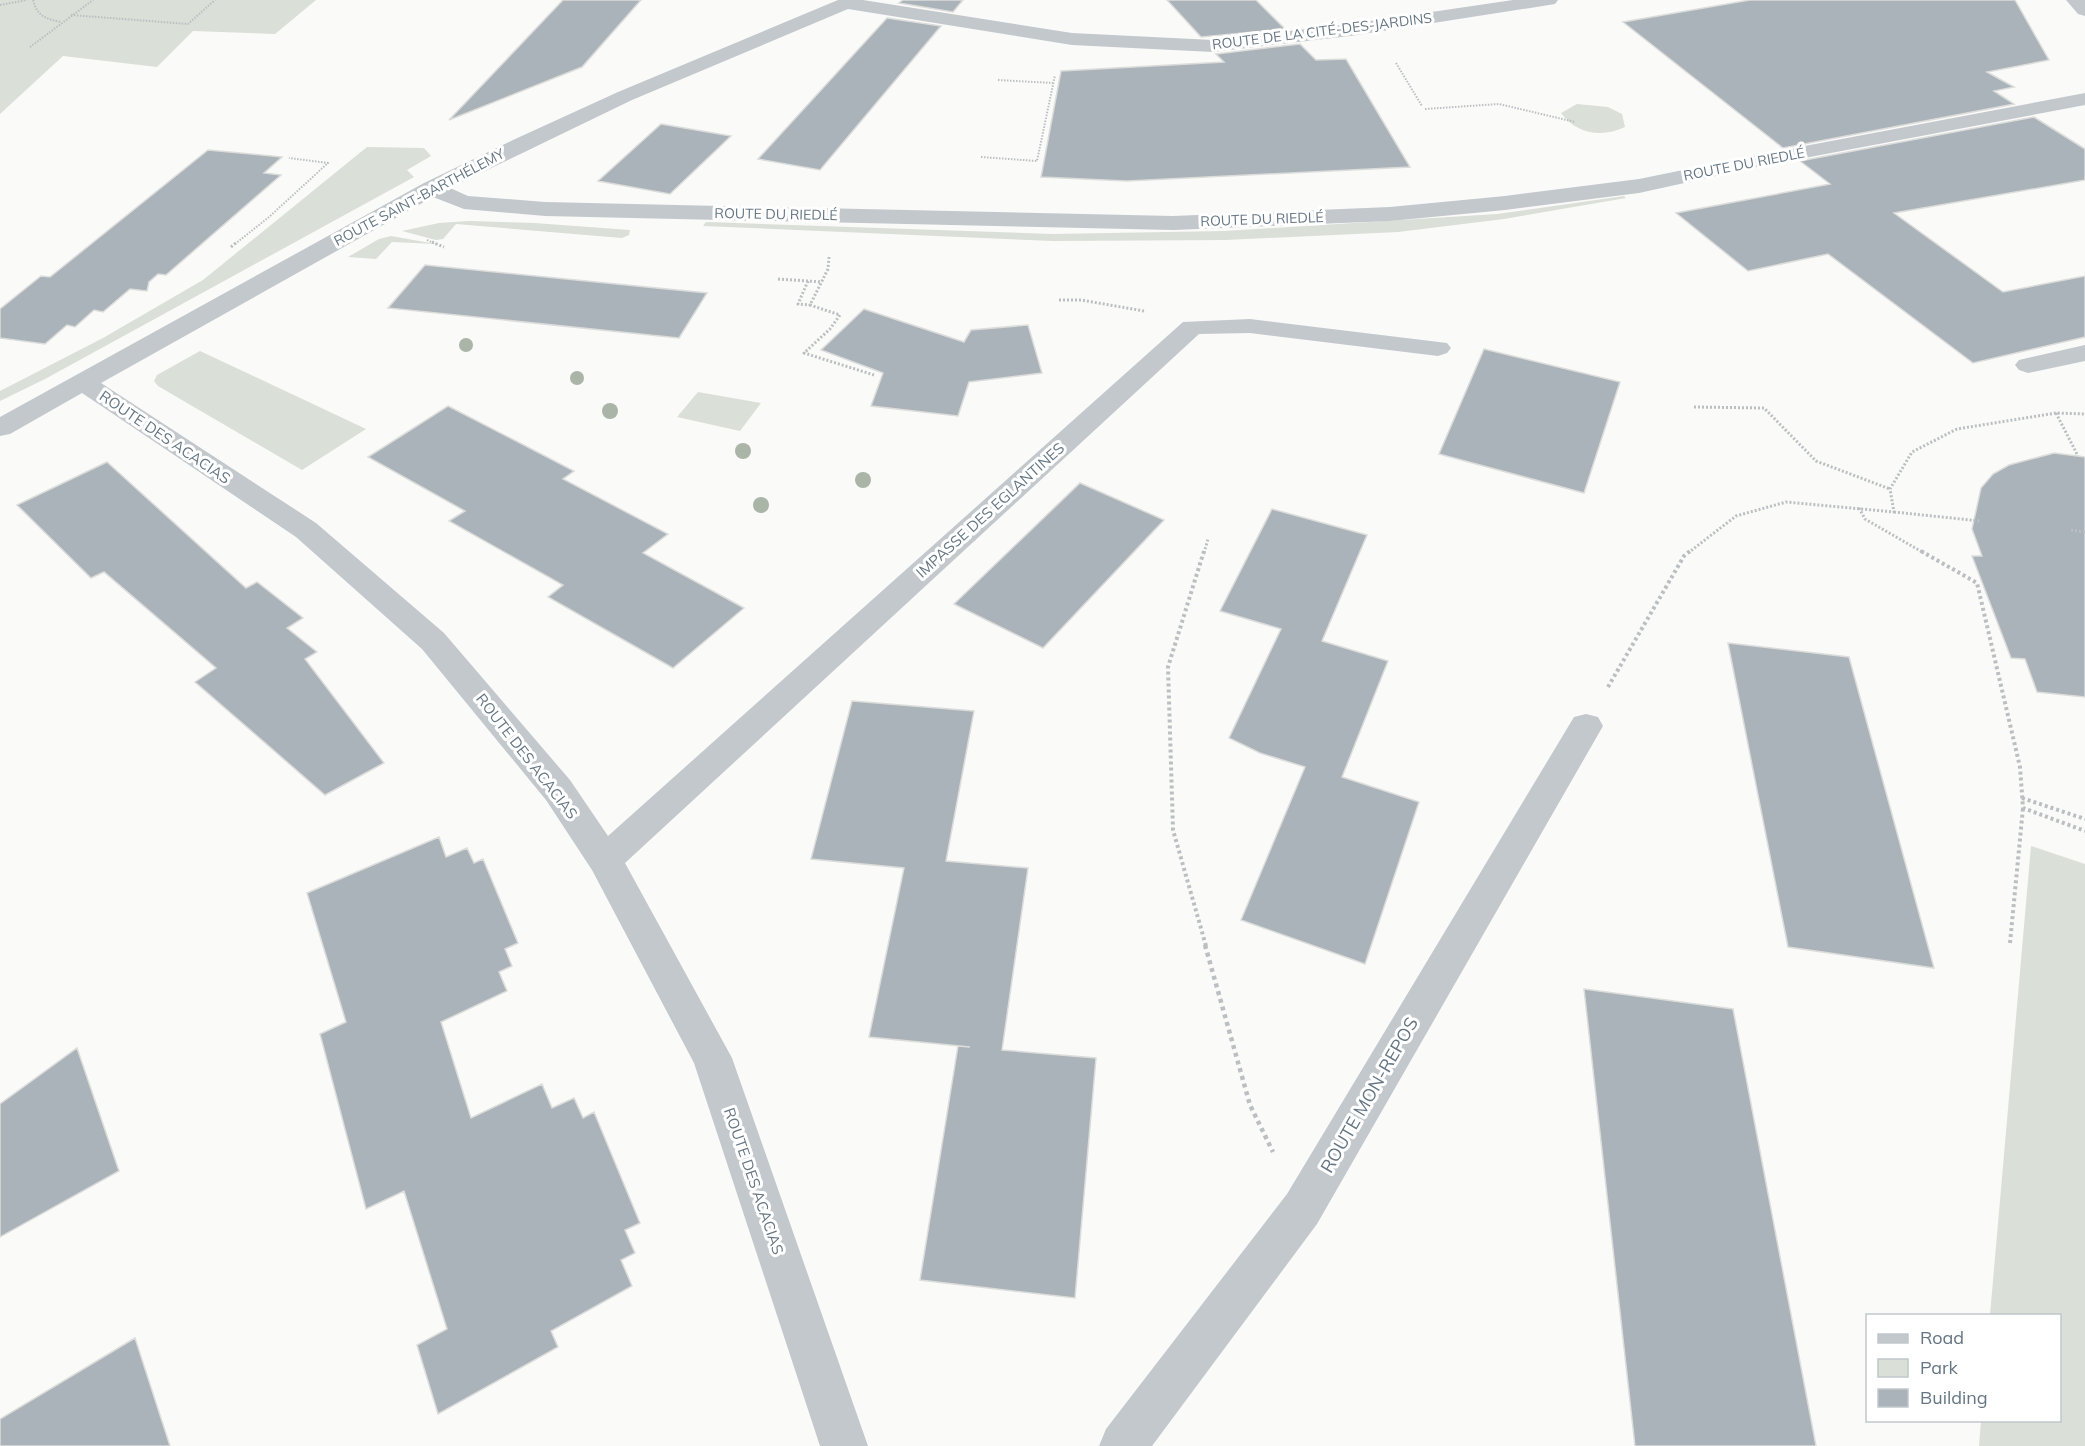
<svg xmlns="http://www.w3.org/2000/svg" width="2085" height="1446" font-family="Mulish,sans-serif">
  <style>
    .green { fill: #dadfd7 }
    .building { fill: #aab3b9; stroke: #dcdcda; stroke-width: 1.5 }
    .lines { fill: none; stroke-linecap: round; stroke-linejoin: round }
    .path-far3 { stroke: #bbbfc2; stroke-width: 2; stroke-dasharray: 1.5 1.5; stroke-linecap: butt }
    .path-far2 { stroke: #bbbfc2; stroke-width: 3; stroke-dasharray: 2 2; stroke-linecap: butt }
    .path-far1 { stroke: #bbbfc2; stroke-width: 4; stroke-dasharray: 3 3; stroke-linecap: butt }
    .path { stroke: #bbbfc2; stroke-width: 4.5; stroke-dasharray: 4 4; stroke-linecap: butt }
    .lane { fill: #c3c8cc; fill-rule: evenodd }
    .street { fill: #c3c8cc; fill-rule: evenodd }
    .tree { fill: #aab4a7 }
    .labels { text-anchor: middle; dominant-baseline: central; stroke-width: 6; stroke-linejoin: round; paint-order: stroke }
    .far-street-label { font-size: 14px; fill: #657683; stroke: #fff }
    .street-label { font-size: 15px; fill: #657683; stroke: #fff }
    .near-street-label { font-size: 18px; fill: #657683; stroke: #fff }
  </style>
  <rect width="100%" height="100%" fill="#fafaf8"/>
  <path class="green" d="M0 0H316L275 34 193 31 157 67 63 56 0 114Z
    M1577 104 1608 107 1622 114 1625 127C1602 138 1576 134 1561 113Z
    M367 147 424 148 431 156 407 170 414 177 45 379 0 401V391L103 338 203 280Z
    M1624 196 1626 198 1504 219 1398 232 1226 240 1053 241 703 226 706 222 1053 234 1224 231 1497 214Z
    M469 221 534 223 630 230 629 235 622 238 456 224 443 239 436 240 402 231 439 223Z
    M391 236 436 244 392 242 376 259 348 257 379 239Z
    M200 351 366 429 302 470 158 386 154 381 157 375Z
    M698 392 761 403 740 431 677 417Z
    M2031 846 2085 864V1446H1979L1981 1421 2060 1420V1316L1990 1315Z"/>
  <path class="building" d="M563 0H641L582 67 449 120Z
    M903 0H963L953 12 899 3Z
    M1167 0H1256L1285 29 1201 37Z
    M1750 0H2015L2049 60 1987 72 2014 87 1994 91 2014 104 1783 148 1623 22Z
    M887 18 941 26 820 170 758 159Z
    M1300 44 1316 60 1346 59 1410 167 1127 181 1041 177 1061 71 1224 62 1216 54Z
    M2034 117 2085 149V180L1894 213 2003 292 2085 276V337L1973 363 1828 254 1748 271 1676 213 1830 184 1800 161Z
    M661 124 731 136 670 194 598 181Z
    M208 150 282 157 264 173 281 175 166 275 158 274 149 282 147 291 130 289 103 312 94 310 75 327 67 325 45 344 0 338V309L41 276 50 277Z
    M425 265 707 293 679 338 388 308Z
    M864 309 964 342 971 330 1028 325 1042 373 969 382 958 416 871 406 883 373 821 350Z
    M1484 349 1620 382 1584 493 1439 454Z
    M448 406 574 471 563 479 668 534 643 553 744 608 673 668 548 597 563 585 449 521 465 511 368 457Z
    M2054 453 2085 457V697L2037 692 2025 659 2011 658 1972 556H1982L1972 529 1981 488 1993 474 2009 465Z
    M107 462 246 588 257 582 303 618 287 628 317 652 305 659 384 763 325 795 195 682 216 668 104 572 91 578 17 505Z
    M1080 483 1164 520 1043 648 954 604Z
    M1272 509 1367 535 1322 641 1388 661 1342 777 1419 802 1365 964 1241 920 1305 767 1260 753 1229 738 1281 629 1220 611Z
    M1728 643 1849 657 1934 968 1788 947Z
    M852 701 974 711 946 861 1028 868 1002 1050 1096 1058 1075 1298 920 1280 958 1046 970 1047 869 1037 904 868 811 859Z
    M439 837 446 857 467 848 474 863 483 859 518 943 505 949 512 966 499 972 507 991 441 1022 471 1118 542 1084 552 1108 574 1098 583 1118 594 1112 640 1223 625 1230 635 1253 621 1260 632 1286 551 1331 558 1347 438 1414 417 1345 447 1329 404 1191 366 1209 320 1034 346 1022 307 893Z
    M1584 989 1733 1009 1816 1446H1635Z
    M77 1048 119 1171 0 1237V1104Z
    M135 1338 170 1446H0V1419Z"/>
  <g class="lines">
    <path class="path-far3" d="M33 0C37 16 46 19 61 22
      M0 5 27 0
      M71 15 188 24 215 0
      M30 47 93 0
      M1396 63 1422 106
      M998 80 1053 83
      M1425 109 1499 104 1575 122
      M981 157 1037 161 1055 75
      M427 240 436 244
      M235 244 269 217 328 163 289 158"/>
    <path class="path-far2" d="M432 242 444 247
      M231 247 237 242
      M829 257 828 269 810 305 840 315 830 329 804 353 874 375
      M778 279 822 282
      M808 281 798 304 810 305
      M1059 300H1081L1144 311
      M1694 407 1764 408 1816 461 1890 489
      M2056 413 2078 456
      M1859 508 1865 519 1924 553
      M1894 512 1980 521
      M2071 530 2085 532
      M1204 553 1208 539
      M1688 553 1736 516 1786 502 1894 512 1890 489 1912 452 1957 429 2056 413 2085 414"/>
    <path class="path-far1" d="M1204 551 1168 667 1173 830 1206 946
      M1921 551 1977 583 2020 767 2023 808 2085 831
      M1608 687 1684 556 1690 551
      M2022 798 2085 819
      M2010 943 2023 808"/>
    <path class="path" d="M1205 945 1250 1105 1273 1152"/>
    <path class="lane" d="M2085 345V361L2028 373 2019 370 2015 365 2019 360Z"/>
    <path class="street" d="M838 0H863L1072 33 1213 40 1350 24 1513 0H1558L1555 4 1549 5 1350 36 1213 52 1072 45 848 9 632 100 450 188 468 196 545 202 1173 216 1390 207 1505 196 1639 179 1757 155 2085 93V105L1757 167 1639 193 1505 210 1390 221 1173 230 545 216 464 209 433 197 101 383 316 523 444 633 570 780 608 836 1183 322 1250 319 1447 343 1451 348 1447 353 1438 356 1250 333 1199 334 625 863 732 1058 868 1446H820L694 1063 592 870 546 800 422 649 296 537 82 393 10 434 0 436V417L424 183 513 140 618 92Z
      M2066 0H2085V16L2078 14Z
      M1586 714 1598 717 1603 726 1317 1224 1152 1446H1099L1106 1429 1287 1194 1574 717Z"/>
  </g>
  <g class="tree">
    <circle cx="466" cy="345" r="7"/>
    <circle cx="577" cy="378" r="7"/>
    <circle cx="610" cy="411" r="8"/>
    <circle cx="743" cy="451" r="8"/>
    <circle cx="863" cy="480" r="8"/>
    <circle cx="761" cy="505" r="8"/>
  </g>
  <g class="labels">
    <g class="far-street-label">
      <text transform="translate(1322 31) rotate(-7)">ROUTE DE LA CITÉ-DES-JARDINS</text>
      <text transform="translate(1744 164) rotate(-11)">ROUTE DU RIEDLÉ</text>
      <text transform="translate(419 197) rotate(-28)">ROUTE SAINT-BARTHÉLEMY</text>
      <text transform="translate(776 214) rotate(1)">ROUTE DU RIEDLÉ</text>
      <text transform="translate(1262 219) rotate(-2)">ROUTE DU RIEDLÉ</text>
    </g>
    <g class="street-label">
      <text transform="translate(165 437) rotate(34)">ROUTE DES ACACIAS</text>
      <text transform="translate(990 510) rotate(-42)">IMPASSE DES EGLANTINES</text>
      <text transform="translate(527 756) rotate(52)">ROUTE DES ACACIAS</text>
      <text transform="translate(754 1181) rotate(71)">ROUTE DES ACACIAS</text>
    </g>
    <g class="near-street-label">
      <text transform="translate(1369 1095) rotate(-60)">ROUTE MON-REPOS</text>
    </g>
  </g>
  <rect x="1866" y="1314" width="195" height="108" fill="#ffffff" stroke="#c1c8cd" stroke-width="1.5"/>
  <rect x="1878" y="1334" width="30" height="9" fill="#c3c8cc" stroke="#c1c8cd" stroke-width="1.5"/>
  <text x="1920" y="1344" font-size="18" fill="#657683">Road</text>
  <rect x="1878" y="1359" width="30" height="18" fill="#dadfd7" stroke="#c1c8cd" stroke-width="1.5"/>
  <text x="1920" y="1374" font-size="18" fill="#657683">Park</text>
  <rect x="1878" y="1389" width="30" height="18" fill="#aab3b9" stroke="#c1c8cd" stroke-width="1.5"/>
  <text x="1920" y="1404" font-size="18" fill="#657683">Building</text>
</svg>
